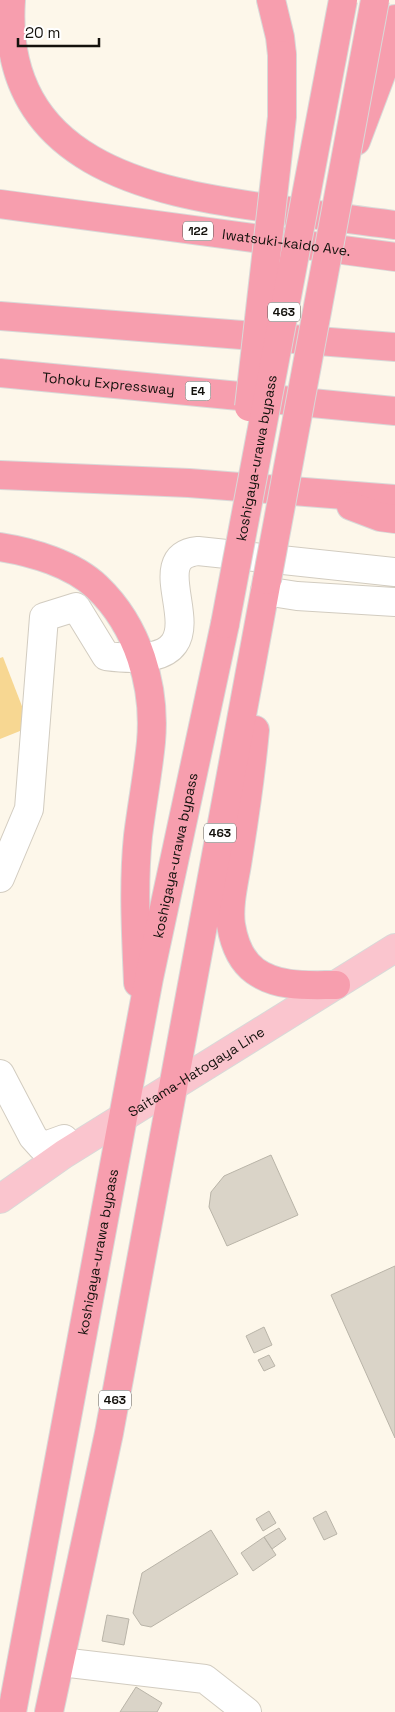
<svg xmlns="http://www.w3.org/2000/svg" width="395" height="1712" font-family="'Space Grotesk',sans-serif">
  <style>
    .green { fill: #f7d792 }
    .building { fill: #dad4c8; stroke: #b9b4a8 }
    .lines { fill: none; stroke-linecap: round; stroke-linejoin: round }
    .minor-casing { stroke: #d2ccc0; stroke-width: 30 }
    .major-casing { stroke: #d9d9d8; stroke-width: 30 }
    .highway-casing { stroke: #d9d9d8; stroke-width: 30 }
    .minor { stroke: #fff; stroke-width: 28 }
    .major { stroke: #fac5ce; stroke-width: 28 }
    .highway { stroke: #f79eae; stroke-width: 28 }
    .highway-bridge-casing { stroke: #d9d9d8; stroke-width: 30; stroke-linecap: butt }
    .highway-bridge { stroke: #f79eae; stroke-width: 28 }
    .labels { text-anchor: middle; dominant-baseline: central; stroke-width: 4.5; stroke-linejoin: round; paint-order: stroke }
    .shield { fill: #fff; stroke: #5a5956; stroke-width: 1 }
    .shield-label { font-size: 12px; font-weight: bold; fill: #14120d }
    .street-label { font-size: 14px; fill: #14120d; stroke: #fff }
  </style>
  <rect width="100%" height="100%" fill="#fdf7ea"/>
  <path class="green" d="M3 657 30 727 0 739V658Z"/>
  <path class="building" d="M271 1155 298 1215 227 1246 209 1207 211 1192 224 1176Z
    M395 1266V1438L331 1295Z
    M264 1327 272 1345 254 1353 246 1336Z
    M269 1355 275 1366 264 1371 258 1360Z
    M269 1511 276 1523 263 1531 256 1519Z
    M326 1511 337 1534 324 1540 313 1518Z
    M279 1528 286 1539 272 1549 264 1537Z
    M211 1530 238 1574 151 1627 141 1625 133 1613 142 1573Z
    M264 1537 276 1555 253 1571 241 1553Z
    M107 1615 129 1619 124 1645 102 1641Z
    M136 1687 162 1703 157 1712H120Z"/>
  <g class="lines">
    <defs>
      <path id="minor" d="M265 591 297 596 395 602
        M0 878 29 809 44 617 76 607 106 656C246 674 130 558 198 551L395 572
        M0 1074 33 1137 42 1147 64 1139
        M61 1662 205 1679 247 1712"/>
      <g id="major">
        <path id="s1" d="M0 1199 64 1154 395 948"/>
      </g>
      <g id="highway">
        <path d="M11 0C0 163 150 192 267 208 310 214 352 220 395 225"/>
        <path d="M271 0 280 37 282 55"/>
        <path d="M356 141 385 64 395 19"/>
        <path id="s2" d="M0 204 395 257"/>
        <path d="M0 316 395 347"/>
        <path id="s3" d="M0 373 395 411"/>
        <path d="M0 475 189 483 395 499"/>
        <path d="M351 506 380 517 395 519"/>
        <path d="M0 547C32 552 73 564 97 587 138 626 156 686 151 742 148 773 142 804 138 836 133 885 136 934 138 983"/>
        <path d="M255 730C251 773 245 815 238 858 235 879 228 904 231 925 234 943 240 960 255 971 279 988 309 985 336 985"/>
        <path id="s4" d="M12 1712 149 978 225 624"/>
        <path d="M49 1712 109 1433 267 580"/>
      </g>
    </defs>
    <use href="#minor" class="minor-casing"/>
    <use href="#major" class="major-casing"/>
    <use href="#highway" class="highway-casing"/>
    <use href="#minor" class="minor"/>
    <use href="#major" class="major"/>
    <use href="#highway" class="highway"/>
    <defs>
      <g id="highway-bridge">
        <path d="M249 407 282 117V55"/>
        <path d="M267 580 375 0"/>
        <path id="s5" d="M225 624 343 0"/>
      </g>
    </defs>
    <use href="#highway-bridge" class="highway-bridge-casing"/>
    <use href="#highway-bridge" class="highway-bridge"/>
  </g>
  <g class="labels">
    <g class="shield">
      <rect x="183" y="221.5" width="30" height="19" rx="4"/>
      <rect x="268" y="302.5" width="32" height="19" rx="4"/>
      <rect x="185.5" y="381.5" width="25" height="19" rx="4"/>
      <rect x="204" y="823.5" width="32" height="19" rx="4"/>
      <rect x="99" y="1390.5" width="32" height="19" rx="4"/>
    </g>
    <g class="shield-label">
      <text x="198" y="231">122</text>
      <text x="284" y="312">463</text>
      <text x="198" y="391">E4</text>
      <text x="220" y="833">463</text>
      <text x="115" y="1400">463</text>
    </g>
    <g class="street-label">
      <text stroke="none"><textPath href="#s2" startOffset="289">Iwatsuki-kaido Ave.</textPath></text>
      <text stroke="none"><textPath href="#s3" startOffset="109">Tohoku Expressway</textPath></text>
      <text stroke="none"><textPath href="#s5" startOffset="169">koshigaya-urawa bypass</textPath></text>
      <text stroke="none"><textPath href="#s4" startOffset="872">koshigaya-urawa bypass</textPath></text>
      <text stroke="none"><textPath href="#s1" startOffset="234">Saitama-Hatogaya Line</textPath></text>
      <text stroke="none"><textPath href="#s4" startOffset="468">koshigaya-urawa bypass</textPath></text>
    </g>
  </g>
  <path d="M18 38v8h81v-8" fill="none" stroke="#14120d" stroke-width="2.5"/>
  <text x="25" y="38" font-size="15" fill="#14120d" stroke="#ffffff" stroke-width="4" paint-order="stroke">20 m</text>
</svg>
